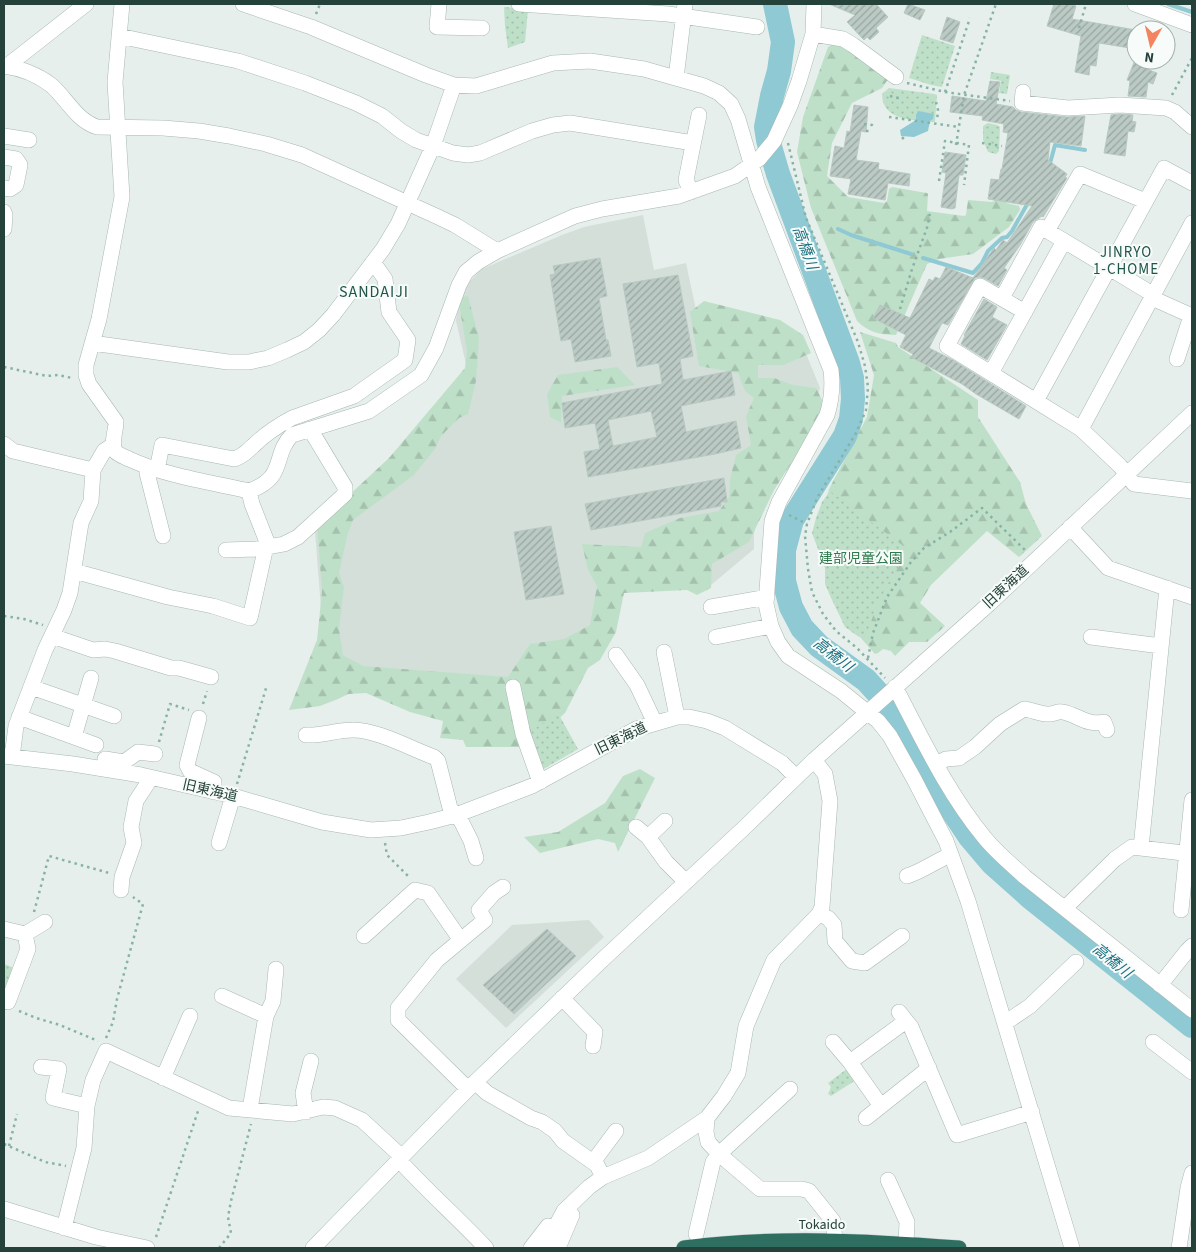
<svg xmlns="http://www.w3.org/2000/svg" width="1196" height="1252" font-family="'Source Sans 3','Noto Sans JP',sans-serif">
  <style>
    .built { fill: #d4dfda }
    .forest { fill: url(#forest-firs) }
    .park { fill: url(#park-dots) }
    .water { fill: #8ec9d4 }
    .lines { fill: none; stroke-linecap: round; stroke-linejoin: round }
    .stream { stroke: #8ec9d4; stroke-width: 4 }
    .river { stroke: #8ec9d4; stroke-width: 24 }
    .building { fill: url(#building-hatch); stroke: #b8c9c2; fill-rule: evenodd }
    .minor-casing { stroke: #a8b8b2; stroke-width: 16 }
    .highway-casing { stroke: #c2cac8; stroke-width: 16 }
    .path { stroke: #86b3a5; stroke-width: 2.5; stroke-dasharray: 2.5 4; stroke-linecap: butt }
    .minor { stroke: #fff; stroke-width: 15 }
    .highway { stroke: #2f6f62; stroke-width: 15 }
    .labels { text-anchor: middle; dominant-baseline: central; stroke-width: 4; stroke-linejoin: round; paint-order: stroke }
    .park-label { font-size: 14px; fill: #2d7a4b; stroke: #f7fbf9 }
    .street-label { font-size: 14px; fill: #24423a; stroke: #f7fbf9 }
    .water-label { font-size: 15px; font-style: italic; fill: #1c6f80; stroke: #f7fbf9 }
    .neighbourhood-label { font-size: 15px; letter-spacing: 1px; fill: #1f5548; stroke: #f7fbf9 }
    .quarter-label { font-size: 16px; letter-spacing: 1px; fill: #1f5548; stroke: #f7fbf9 }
  </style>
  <defs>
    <pattern id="forest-firs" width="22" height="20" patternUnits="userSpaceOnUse" patternTransform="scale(1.25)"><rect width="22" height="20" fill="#bfe0c8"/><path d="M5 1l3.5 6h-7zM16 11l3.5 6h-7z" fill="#a4c1ad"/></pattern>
    <pattern id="park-dots" width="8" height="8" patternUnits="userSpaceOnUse" patternTransform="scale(1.25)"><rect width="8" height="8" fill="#bfe0c8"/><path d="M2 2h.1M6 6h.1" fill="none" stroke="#a4c1ad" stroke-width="1.8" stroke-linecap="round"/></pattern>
    <pattern id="building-hatch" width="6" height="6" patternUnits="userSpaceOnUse" patternTransform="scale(1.25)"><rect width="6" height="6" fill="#bbcac4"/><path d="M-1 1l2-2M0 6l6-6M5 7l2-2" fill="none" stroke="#98a6a0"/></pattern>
  </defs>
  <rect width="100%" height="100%" fill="#e6efeb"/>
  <path class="built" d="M643 215 654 270 686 263 706 357 801 341 820 388 811 417 759 510 754 534V549L711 585 620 584 602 652 441 710 345 683 323 634 315 532 472 390 456 321 458 305 469 282 482 269 562 235 584 227Z
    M589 920 604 937 506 1028 456 979 512 925Z"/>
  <path class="forest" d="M832 44 851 49 889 78 882 88 852 103 832 143 827 176 848 197 884 203 887 201 889 189 892 187 927 193 928 194 927 211 964 216 966 215 968 200 992 202 994 201 997 184 1008 187 1006 203 1019 206 1020 210 1009 227 973 254 939 259 927 264 896 335C880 335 868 332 857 321L811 208 797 152 803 117 828 47Z
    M468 296 479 338 476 381 468 414 459 418 441 436 435 449 414 475 353 520 348 533 339 573 344 587 339 629 343 655 363 666 508 677 530 644 564 639 590 625 597 586 588 570 582 544 641 547 645 533 680 518 719 511 729 497 730 479 736 455 751 445 746 416 754 398 745 391 738 373 699 366 690 312 704 301 780 320 803 335 811 353 784 365H758V378H774L793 385 816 388 823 402 820 419 774 490 749 542 712 564 711 588 697 595 687 590 624 593 616 632 600 660 588 668 565 713 539 736 521 747H466L463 740 440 738 443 721 410 712 366 693 348 694 338 699 320 706 289 710 317 640 322 591 317 525 389 458 465 368 467 351 458 298Z
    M860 332 896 343 898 347 978 400V417L1020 482 1026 504 1042 536 1019 557 987 531 931 585 920 603 945 626 927 642H909L895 656 891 651 883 649 878 653 875 654 852 628 818 529 829 489 867 417 874 375Z
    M617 367 635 385 562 396 561 423 550 417 547 394 558 375Z
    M640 769 655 778 618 852 615 843 598 839 540 853 524 837 558 832 605 803 623 776Z"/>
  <path class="park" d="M504 7 528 9 525 42 508 48 505 26Z
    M922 35 955 46 942 87 931 85 909 78Z
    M991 72 1010 75 1007 94 999 93 1001 81 990 79Z
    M889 88 934 94 937 95 935 121 934 122C914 120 882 121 882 94Z
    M988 123 997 125 1000 127 999 151 996 154 988 152 983 140V126Z
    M830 491 910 551 891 578 876 607 868 631 859 637 845 627 832 600 825 584V568L812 533 816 518 822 502Z
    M558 713 578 749 540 771 528 733Z
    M4 964 17 969 4 994Z
    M848 1068 856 1080 831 1096 828 1094 831 1087 828 1083Z"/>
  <path class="water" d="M918 111 934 114 933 119 930 121 928 131 914 137 901 136 900 130 916 120V115Z"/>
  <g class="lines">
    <path class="stream" d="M1168 4 1192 12
      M1049 167 1055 145 1085 150
      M838 229 851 235 911 254
      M923 258 973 273 982 263 988 251 1002 238 1007 237 1012 231 1029 201"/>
    <path class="river" d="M775 4 783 42 779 71 772 96 766 127 768 140 778 174 848 363 852 378 853 399 851 419 845 436 792 520 784 550V581L791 607 802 628 819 646 866 680 896 713 944 798 970 837 992 863 1030 897 1192 1026"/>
  </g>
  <path class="building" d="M829 4H876L888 17 876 28 879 32 870 40 867 37 864 40 847 22 855 15Z
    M908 4 925 10 920 20 904 13Z
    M1054 4H1069L1076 6 1072 19 1136 30V49L1099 43 1096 66 1090 65 1089 75 1075 72 1081 36 1047 26Z
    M947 17 960 22 953 43 940 39Z
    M1135 60H1153L1149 70 1157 73 1153 84 1148 82 1146 97 1128 96 1130 81 1127 80Z
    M990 81 1000 82 996 104 1013 107 1016 110 1021 112 1067 117 1085 116 1081 146 1050 142 1048 160 1067 174 1065 177 1067 178 1043 217 1042 216 1033 222 1020 245 1004 268 1007 270 998 286 984 278 979 277 975 278 948 325 942 323 929 348 953 360 1026 406 1019 419 976 394 962 384 911 357 913 354 900 347 906 335 873 318 880 305 910 318 929 279 933 281 935 277 940 279 946 267 973 278 994 248 996 250 1003 240 1007 243 1032 206 988 199 991 179 999 180 1001 169H1002L1008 133 1003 132 1004 124 982 120 983 116 950 112 952 96 986 101Z
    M854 105 868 107 866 132 861 131 856 160 879 163 878 169 910 174 909 186 888 183 885 200 848 194 851 179 830 176 835 146 844 148 847 131 850 132Z
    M1120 114 1133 115 1132 121 1136 122 1134 132 1128 131 1125 156 1104 153 1111 115Z
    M945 152 966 155 963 175H959L955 208 952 209 941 207 946 173 942 172Z
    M600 258 607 296 599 298 606 340H608L611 356 575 362 571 339 561 341 550 275 555 274 553 266Z
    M678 275 693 356 680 359 683 380 731 371 735 395 681 406 686 432 736 421 741 448 715 454 588 477 584 452 600 449 595 423 565 428 562 403 662 384 659 363 637 367 623 284ZM651 411 657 437 613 446 608 420Z
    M984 299 997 307 992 317 1007 325 987 360 961 344 965 336 964 335Z
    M724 478 727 502H721V506L591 530 585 504Z
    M551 526 564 594 526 600 514 532Z
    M547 929 576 956 514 1014 483 985Z"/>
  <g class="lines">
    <defs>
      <path id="minor" d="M122 4 115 82 122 197 99 319 86 365V375L89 384 116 422C116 431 110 444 116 452 119 455 125 457 129 459 166 476 209 482 249 491 287 478 272 455 292 435L369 411 421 375 436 348 459 285 466 272 478 262 497 251 575 216 602 209 679 196 735 176 759 159 774 141 790 106 799 81 813 34 814 4
        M243 4 311 27 426 75 454 85 476 86 553 63 590 61 644 69 704 86 719 93 731 104 738 119 758 187 831 370C833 386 832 399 827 415L779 502 772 521 766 604 771 626 778 642 788 656 841 691 878 721 890 736 914 779 946 841 968 901 1072 1248
        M439 4 437 27 482 28
        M519 4 668 14 757 27
        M1135 4 1192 25
        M813 34 843 39 853 45 896 77
        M119 36 238 61 305 83 356 103 382 116 401 131 416 140 453 153 468 155 480 153 532 131 553 125 570 123 693 143
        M4 66C20 68 38 75 51 85 67 99 76 120 97 127L163 128 199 131 229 136 266 144 302 155 436 216 455 225 497 251
        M7 66 86 4
        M676 78 685 4
        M1023 92 1022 103 1068 108 1120 105 1166 108 1175 112 1192 127
        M4 136 29 140
        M4 157 16 159 20 165 16 185 10 189 4 188
        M691 192 686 180 699 115
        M4 212 5 215 4 229
        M1047 231 1080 174 1145 201
        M1002 298 1041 227 1154 295
        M1152 298 1192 316
        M1025 312 980 286 947 346 1081 429 1120 466 1134 484 1192 491
        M92 343 228 362H249L268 358 287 350 304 342 319 330 333 315 383 249 398 224 433 146 454 85
        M1177 359 1191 316
        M991 373 1064 241
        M1036 401 1164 168 1192 183
        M1081 429 1192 223
        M4 444 13 451 93 470
        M148 467 147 473 163 536
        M157 470 162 445 234 459C244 456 246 452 253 446 264 435 279 425 292 418L354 396 405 360 408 340 389 312 385 279 373 262
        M1070 527 1108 568 1192 597
        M226 550 257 549 284 544 298 537 345 494V487L310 429
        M74 571 168 597 213 606 250 618 267 542 252 504 249 491
        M711 607 767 597
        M52 636 93 650 105 649 115 651 171 668H179L211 677
        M716 637 771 626
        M1091 637 1161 646
        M664 652 677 717
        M616 655 637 685 655 723
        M31 687 114 716
        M513 687 523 734 540 782
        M895 687C922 738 947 792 984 837 996 852 1011 864 1025 877L1192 1010
        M19 717 96 745
        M199 718 187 765 190 771 214 782V792
        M306 735C322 736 336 730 352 730 375 729 412 749 434 757L438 761 450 808 461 821 471 841 476 858
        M74 737 91 678
        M4 756 73 764 141 775 233 796 322 822 371 830 401 828 429 822 456 815 532 786 636 729 677 717H689L707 721 725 728 782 763 796 777
        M12 757 16 726 45 650 64 610 70 593 81 523 91 501 93 470 104 451 113 445
        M105 759 124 762 138 752 155 754
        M936 764 946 759 959 758 975 747 1000 724 1024 709C1033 710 1042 715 1051 714 1056 713 1058 711 1063 712 1078 715 1087 726 1104 722L1107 730
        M636 827 648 837 666 862 686 882
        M648 837 665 821
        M219 843 233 796
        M1141 848 1167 588
        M907 876C923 871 935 861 951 855
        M121 890 122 877 134 843 131 827 136 801 151 778
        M1065 908 1115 859 1132 847 1192 854
        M1181 910 1192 800
        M819 914 828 918 834 925 835 941 852 961 865 963 902 936
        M4 929 25 934 45 922
        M364 936 415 890 428 893 460 939
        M1160 985 1187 951 1192 946
        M222 996 266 1016
        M562 998 595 1032 593 1046
        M4 1000 8 1002 28 949 25 934
        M899 1012 911 1027 957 1135 1032 1112
        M1005 1023 1030 1006 1076 962
        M833 1042 850 1062
        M1153 1042 1192 1072
        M41 1067 59 1069 53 1098 87 1106
        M163 1078 190 1016
        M475 1082 487 1093 531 1118 542 1122 555 1131 563 1141 597 1165 603 1177
        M468 1089 398 1020V1008L437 960 485 920 479 910 494 893 503 887
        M881 1106 850 1062 906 1021
        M250 1109 266 1016 273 1001 276 969
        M306 1112 303 1093 311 1061
        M707 1118 706 1132 708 1142 719 1154 760 1189H802L809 1191 833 1221 835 1240
        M866 1118 929 1068
        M399 1160C427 1191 458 1218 486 1248
        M593 1162 616 1131
        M888 1180 907 1222 906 1244
        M4 1209 96 1237 147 1248
        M64 1228 84 1148 87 1106 93 1080 106 1051 229 1108 293 1114 323 1107 335 1108 362 1120 402 1157
        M696 1234 713 1162 719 1154 790 1089
        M313 1248 468 1089 600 962 745 827 814 760 989 604 1192 413
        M531 1248 548 1226
        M544 1248 564 1211 589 1187 603 1177 648 1158 707 1118 724 1096 738 1073 746 1026 774 960 819 914 822 907 830 801 825 774 814 760
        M558 1248 572 1215
        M1179 1248 1188 1188 1192 1173"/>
      <path id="highway" d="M684 1248C776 1236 868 1241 959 1248"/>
    </defs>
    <use href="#minor" class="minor-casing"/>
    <use href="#highway" class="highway-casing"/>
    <path class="path" d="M316 14 320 4
      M1079 28 1086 4
      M907 83 945 92 1010 101
      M945 92 970 18
      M1172 95 1192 58
      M890 96 902 99
      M936 102 938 110 937 121
      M889 117 959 127
      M864 124 872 125 876 128
      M866 131H871
      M902 139 906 135
      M788 143 806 218 858 342 865 366 868 387 866 410 856 433 817 498 807 524 805 536 808 569 812 592 823 614 836 631 857 648 885 678
      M982 143 1002 146
      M956 145 964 95 996 4
      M939 181 945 141 969 145 964 185
      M900 309 912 269 928 225 930 212
      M4 367 47 376 58 375 72 378
      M789 515 807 524
      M4 616 24 619 43 625
      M868 658 873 633 887 597 911 562 924 548 950 532 982 508 1027 552
      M203 704 207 691
      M159 742 170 704 189 710
      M237 784 267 685
      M385 843 387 855 410 878
      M34 912 49 856 109 873
      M19 1011 36 1018 60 1025 98 1041
      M106 1038 113 1022 117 999 143 904 133 897
      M4 1144 45 1162 66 1166
      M9 1146 17 1114
      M156 1237 199 1108
      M219 1248 231 1233 228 1217 231 1201 251 1124"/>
    <use href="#minor" class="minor"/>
    <use href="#highway" class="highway"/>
  </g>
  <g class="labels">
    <g class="park-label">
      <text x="861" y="559">建部児童公園</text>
    </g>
    <g class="street-label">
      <text transform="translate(1006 587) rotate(-43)">旧東海道</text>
      <text transform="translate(621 739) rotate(-26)">旧東海道</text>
      <text transform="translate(210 791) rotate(13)">旧東海道</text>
      <text x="822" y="1225">Tokaido</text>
    </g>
    <g class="water-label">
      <text transform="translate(805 248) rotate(70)">高橋川</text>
      <text transform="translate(833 655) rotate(38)">高橋川</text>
      <text transform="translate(1112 961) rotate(39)">高橋川</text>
    </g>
    <g class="neighbourhood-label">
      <text x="1126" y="252">JINRYO<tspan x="1126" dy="17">1-CHOME</tspan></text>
    </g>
    <g class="quarter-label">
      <text x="374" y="292">SANDAIJI</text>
    </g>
  </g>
  <rect width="1196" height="1252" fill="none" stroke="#24423a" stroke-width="10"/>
  <g transform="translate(1151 45) rotate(188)"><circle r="24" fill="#f7fbf9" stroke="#a3b1ad"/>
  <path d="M0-4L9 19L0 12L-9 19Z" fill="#f4845f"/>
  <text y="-8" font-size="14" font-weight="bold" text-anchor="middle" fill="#24423a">N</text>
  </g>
</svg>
